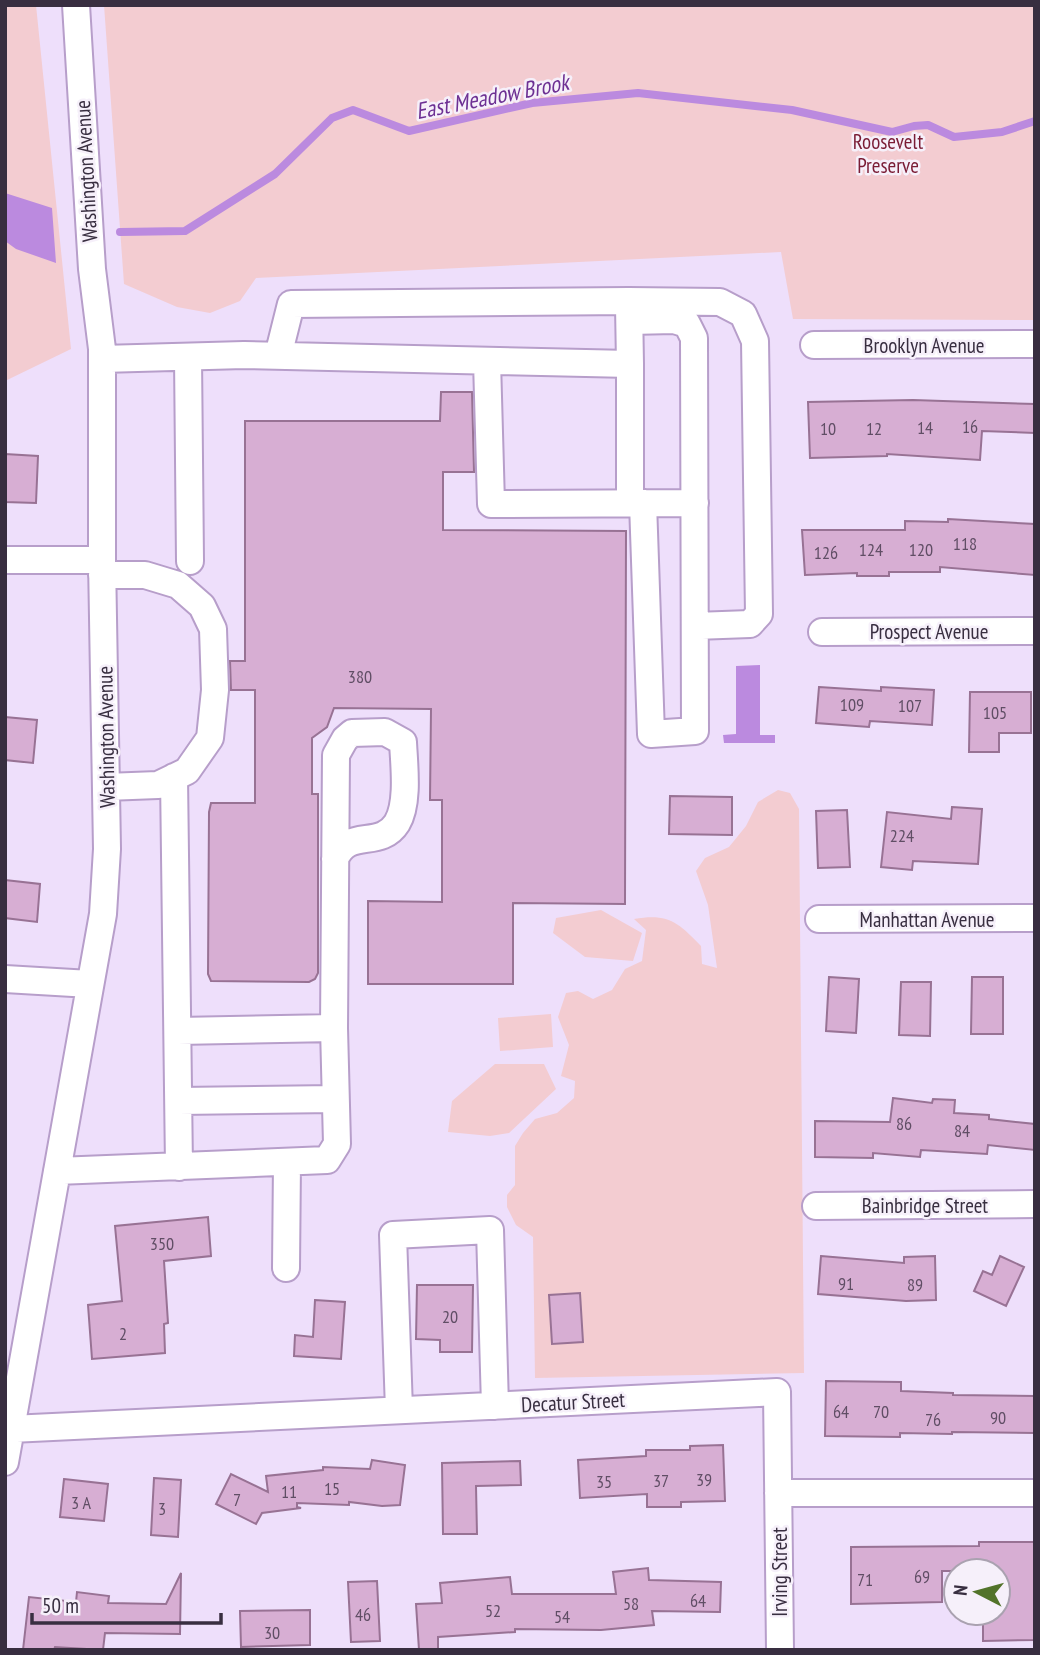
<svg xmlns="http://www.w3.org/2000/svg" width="1040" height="1655" font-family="'PT Sans Narrow',sans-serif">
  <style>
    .green { fill: #f3ccd1 }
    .water { fill: #bb8adf }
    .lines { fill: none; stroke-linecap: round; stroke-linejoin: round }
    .stream { stroke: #bb8adf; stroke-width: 8 }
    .building { fill: #d7aed3; stroke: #987294; stroke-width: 2 }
    .minor-casing { stroke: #b79eca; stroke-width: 30 }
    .minor { stroke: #fff; stroke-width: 26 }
    .labels { text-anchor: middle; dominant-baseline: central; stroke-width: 5; stroke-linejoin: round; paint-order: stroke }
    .number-label { font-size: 18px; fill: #604e65 }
    .park-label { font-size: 21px; fill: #7a1c35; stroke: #f6f0fa }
    .street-label { font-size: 21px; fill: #382e40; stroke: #f6f0fa }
    .water-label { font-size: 23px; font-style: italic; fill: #6d3093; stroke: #f6f0fa }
  </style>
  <rect width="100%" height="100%" fill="#eedffb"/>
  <path class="green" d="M5 5H36L71 349 5 381Z
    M104 5H1035V320L793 319 781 252 256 278 240 301 210 313 177 307 124 284Z
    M778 790 790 793 799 809 804 1373 535 1378 533 1237 516 1225 507 1207V1195L515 1185V1146L523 1133 535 1119 557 1113 574 1098 575 1081 561 1076 569 1045 558 1017 566 993 578 991 593 999 612 990 625 969 642 961 646 930 634 919C668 913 678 922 701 946L702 964 717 968 708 905 696 871 705 858 729 847 746 826 758 802Z
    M601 910 642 933 633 961 585 957 553 933 556 918Z
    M551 1014 553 1047 500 1051 498 1018Z
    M495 1064H544L556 1089 509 1133 490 1136 448 1132 452 1101Z"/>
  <path class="water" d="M5 193 52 208 56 263 16 249 5 241Z
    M760 665V735H775V743H724L723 735 736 734V666Z"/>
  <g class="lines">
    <path class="stream" d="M120 232 185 231 275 174 332 118 353 110 409 131 532 103 638 93 792 110 892 132 914 126 928 125 954 137 1002 132 1035 121"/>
  </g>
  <path class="building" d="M441 392H472L474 472H443V530L626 531 625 904 513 903V984H368V901L442 902V800H430L431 709 334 708 327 727 312 738V794H318V973L315 979 309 982 211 981 208 974 209 812 211 803H255V690H231L230 661H245V421H440Z
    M913 400 1035 404V433L982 431 980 460 887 454V456L810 458 808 402Z
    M5 454 38 456 36 503 5 502Z
    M948 519 1035 524V575L940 567V572H889V576H857V573L805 575 802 530H905V521L948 522Z
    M819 687 881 691V687L934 690 932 725 870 721 869 727 816 723Z
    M970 692H1031V733H999V752H969Z
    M5 717 37 720 33 763 5 760Z
    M670 796 732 797V835L669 834Z
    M952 807 982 809 978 864 913 861 912 870 881 867 887 812 951 819Z
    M847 810 850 867 818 868 816 811Z
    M5 880 40 884 37 922 5 918Z
    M829 977 859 979 856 1033 826 1031Z
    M972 977H1003V1034H971Z
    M901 982H931L930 1036 899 1035Z
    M893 1098 932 1103 933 1099 955 1100 954 1113 989 1115V1119L1035 1124V1150L988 1145 987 1154 921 1150 920 1157 873 1153V1158L815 1157V1121L890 1122Z
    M208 1217 211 1256 164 1261 168 1323 164 1324 165 1353 92 1359 88 1305 122 1301 115 1226Z
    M821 1256 904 1263V1257L935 1256 936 1300 906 1301 818 1294Z
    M1000 1256 1024 1267 1006 1306 974 1291 983 1271 992 1275Z
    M417 1285H473L472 1352H440V1340L416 1339Z
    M580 1293 583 1342 552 1344 549 1295Z
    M315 1300 345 1302 341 1359 294 1356 295 1335 313 1337Z
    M826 1381 901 1382V1391L953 1393V1395L1035 1396V1433L952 1432V1434L900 1433V1437L825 1436Z
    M723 1445 725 1501 681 1502V1507H647V1494L580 1498 578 1460 646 1456V1450H690V1446Z
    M372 1460 405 1465 400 1505 382 1506 349 1502V1505L297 1503V1507L301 1508 262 1513 256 1524 216 1504 231 1474 268 1492 266 1476 323 1470V1467L370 1469Z
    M520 1461 521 1485 476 1486 477 1534H443L442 1463Z
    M154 1478 181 1480 178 1537 151 1535Z
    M64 1479 108 1484 104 1521 60 1517Z
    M979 1542H1035V1640L983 1641V1613H998V1571H942V1602L851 1604V1547L979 1546Z
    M648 1568 649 1580 721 1582 720 1612 652 1611 654 1625 601 1630 515 1629V1632L438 1637V1650H419L416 1604 442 1603 440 1583 510 1577 512 1594H616L613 1572Z
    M181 1573 180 1634 105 1633 103 1650 55 1647 54 1650H23L29 1597 76 1602 77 1592 109 1596 108 1603 166 1604Z
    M377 1581 380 1641 351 1642 348 1582Z
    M310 1610V1645L241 1647 240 1611Z"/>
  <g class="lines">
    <defs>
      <path id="minor" d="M630 321 674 320 687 324 694 338 695 731 651 734 643 503
        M814 345 1035 344
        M278 356 291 304 629 301 720 302 743 314 755 341 759 614 750 624 695 626
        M188 357 190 561
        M102 359 244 355 630 364 629 306
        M487 361 491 504 695 503
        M630 364V503
        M5 560H102
        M102 575H145L178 585 202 606 213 629 215 690 210 738 187 771 158 785 106 787
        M822 632 1035 631
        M174 777 179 1167
        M819 919 1035 918
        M5 979 90 984
        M334 1028 336 755 345 739 352 733 385 732 403 742C404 764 409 803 397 823 380 850 348 827 335 859
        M179 1101 335 1099
        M57 1171 327 1160 337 1144 334 1028 178 1031
        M816 1206 1035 1204
        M286 1268 287 1162
        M399 1410 393 1235 490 1230 495 1406
        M11 1429 777 1392 780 1650
        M5 1462 103 914 107 849 102 560V349L92 269 76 5
        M778 1493H1035"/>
    </defs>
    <use href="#minor" class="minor-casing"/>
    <use href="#minor" class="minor"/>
  </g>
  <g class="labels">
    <g class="number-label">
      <text x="970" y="426">16</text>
      <text x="925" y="427">14</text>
      <text x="828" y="428">10</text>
      <text x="874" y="428">12</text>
      <text x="965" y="543">118</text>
      <text x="871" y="549">124</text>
      <text x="921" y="549">120</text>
      <text x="826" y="552">126</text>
      <text x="360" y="676">380</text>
      <text x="852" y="704">109</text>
      <text x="910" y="705">107</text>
      <text x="995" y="712">105</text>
      <text x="902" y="835">224</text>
      <text x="904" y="1123">86</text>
      <text x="962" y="1130">84</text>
      <text x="162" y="1243">350</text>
      <text x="846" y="1283">91</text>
      <text x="915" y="1284">89</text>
      <text x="450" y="1316">20</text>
      <text x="123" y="1333">2</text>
      <text x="841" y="1411">64</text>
      <text x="881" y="1411">70</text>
      <text x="998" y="1417">90</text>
      <text x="933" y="1419">76</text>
      <text x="704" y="1479">39</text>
      <text x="661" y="1480">37</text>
      <text x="604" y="1481">35</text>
      <text x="332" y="1488">15</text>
      <text x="289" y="1491">11</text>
      <text x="237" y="1499">7</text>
      <text x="81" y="1502">3 A</text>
      <text x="162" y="1508">3</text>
      <text x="922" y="1576">69</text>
      <text x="865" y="1579">71</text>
      <text x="698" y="1600">64</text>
      <text x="631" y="1603">58</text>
      <text x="493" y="1610">52</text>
      <text x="363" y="1614">46</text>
      <text x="562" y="1616">54</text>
      <text x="272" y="1632">30</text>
    </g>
    <g class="park-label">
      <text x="888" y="141">Roosevelt<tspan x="888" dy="24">Preserve</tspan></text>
    </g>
    <g class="street-label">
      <text transform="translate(86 171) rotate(-93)">Washington Avenue</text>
      <text x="924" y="345">Brooklyn Avenue</text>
      <text x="929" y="631">Prospect Avenue</text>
      <text transform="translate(106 737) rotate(-91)">Washington Avenue</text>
      <text x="927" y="919">Manhattan Avenue</text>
      <text x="925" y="1205">Bainbridge Street</text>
      <text transform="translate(573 1402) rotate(-3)">Decatur Street</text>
      <text transform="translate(779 1572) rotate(-90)">Irving Street</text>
    </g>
    <g class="water-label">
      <text transform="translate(492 96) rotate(-11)">East Meadow Brook</text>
    </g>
  </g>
  <rect width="1040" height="1655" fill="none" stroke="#382e40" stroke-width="14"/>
  <g transform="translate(977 1592) rotate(276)"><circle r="33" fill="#f6f0fa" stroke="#aaa2b0" stroke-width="2"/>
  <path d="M0-5L12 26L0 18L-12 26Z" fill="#52732a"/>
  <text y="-10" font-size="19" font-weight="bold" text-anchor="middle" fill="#382e40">N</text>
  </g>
  <path d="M32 1613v10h189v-10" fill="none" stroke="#382e40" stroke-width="3.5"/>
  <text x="42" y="1613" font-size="21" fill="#382e40" stroke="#f6f0fa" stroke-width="5" paint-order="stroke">50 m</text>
</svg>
